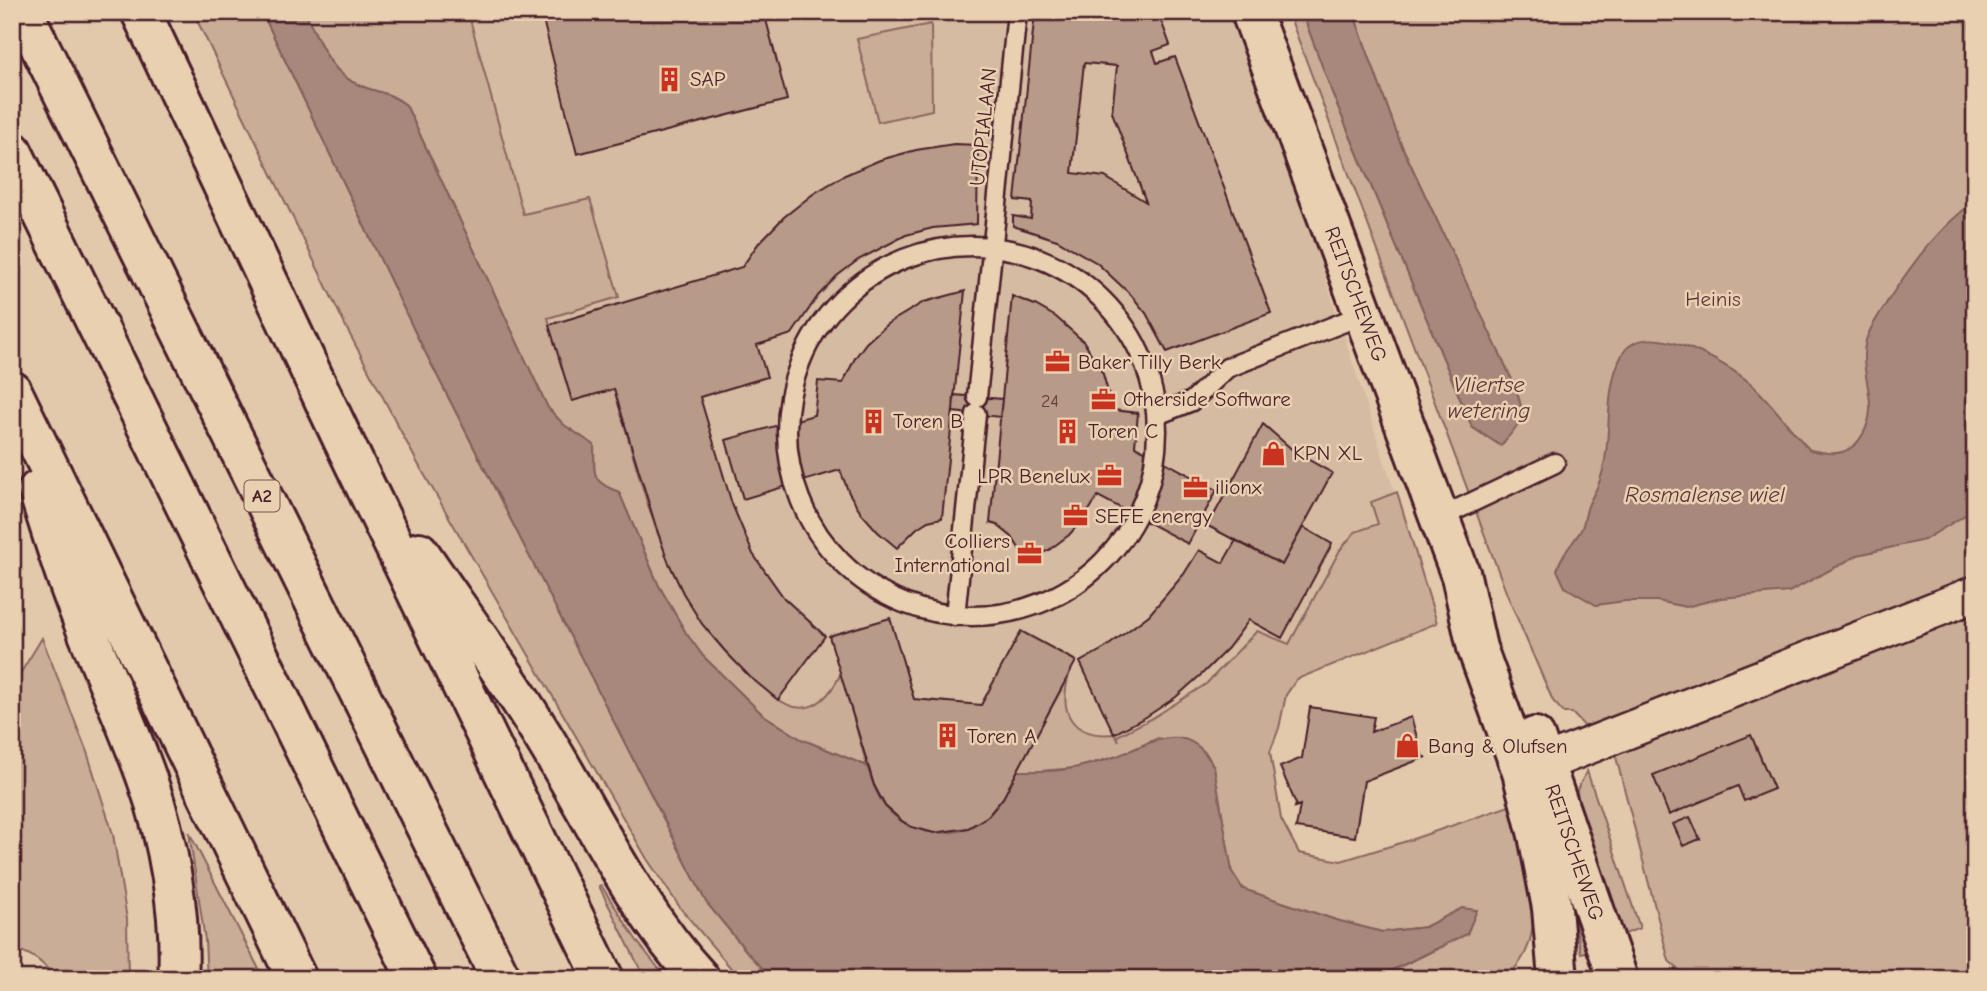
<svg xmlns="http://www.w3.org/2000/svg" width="1987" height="991" font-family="'Comic Neue',sans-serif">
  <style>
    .built { fill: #d5bba1 }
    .green { fill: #c9ad96; stroke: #8a6660; stroke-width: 2 }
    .water { fill: #a8887b; stroke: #825e5b; stroke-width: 2 }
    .building { fill: #b79a87; stroke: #4a1f2b; stroke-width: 2; fill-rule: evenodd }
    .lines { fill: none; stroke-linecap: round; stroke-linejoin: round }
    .service-casing { stroke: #4a1f2b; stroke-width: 23 }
    .minor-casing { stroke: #4a1f2b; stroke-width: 40 }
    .tertiary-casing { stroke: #4a1f2b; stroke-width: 44 }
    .motorway-casing { stroke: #4a1f2b; stroke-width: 44 }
    .service { stroke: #e8d0b1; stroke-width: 18 }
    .minor { stroke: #e8d0b1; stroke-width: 35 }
    .tertiary { stroke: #e8d0b1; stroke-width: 38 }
    .motorway { stroke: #e8d0b1; stroke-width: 38 }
    .labels { text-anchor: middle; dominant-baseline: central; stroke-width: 5; stroke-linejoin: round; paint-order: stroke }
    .number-label { font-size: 18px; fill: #653e42 }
    .shield { fill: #e8d0b1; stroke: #795453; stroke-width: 2 }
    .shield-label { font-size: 19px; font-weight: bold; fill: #4a1f2b }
    .poi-label { font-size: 21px; fill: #4a1f2b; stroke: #e8d0b1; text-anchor: start }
    .street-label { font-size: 21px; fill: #4a1f2b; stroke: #e8d0b1 }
    .park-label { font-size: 21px; fill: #5d343b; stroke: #e8d0b1 }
    .water-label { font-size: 23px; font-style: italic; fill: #5d343b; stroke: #e8d0b1 }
  </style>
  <rect width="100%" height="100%" fill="#e2c9ac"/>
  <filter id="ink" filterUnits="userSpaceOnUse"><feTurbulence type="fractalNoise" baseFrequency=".0143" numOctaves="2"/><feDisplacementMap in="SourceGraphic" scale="14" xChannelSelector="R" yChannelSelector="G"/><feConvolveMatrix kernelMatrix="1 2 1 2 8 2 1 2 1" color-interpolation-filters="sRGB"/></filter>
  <g filter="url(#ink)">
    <path class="built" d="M351 12H1239L1437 623 1297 679 1285 699 1275 744 908 883 677 648Z"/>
    <path class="green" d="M193 12H262L416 334 706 902 748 953 773 979H740L681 909 647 859 417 462 347 329Z
      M305 12H468L523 214 590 199 619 297 548 318 572 401 614 389C638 468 655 554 703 624 722 652 748 675 774 696 804 721 827 703 841 673L867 766 801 739 762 714 703 656 686 633 658 584 619 492C589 481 595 475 594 445L564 425 548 408 406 105C387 91 381 94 361 86 329 74 319 40 305 12Z
      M1288 12H1302L1333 95 1472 427 1485 436 1453 255 1400 142 1353 12H1975V979H1689L1669 961 1616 757 1606 733 1595 737 1572 713H1564L1553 701 1508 597Z
      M931 24 932 110 878 122 857 39Z
      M1397 492 1437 623 1297 679 1286 695 1279 728 1270 752 1281 819 1299 853 1341 861 1407 841 1512 805C1524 850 1549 920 1520 962 1516 968 1510 973 1505 979H1374L1444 946 1462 909 1425 927 1382 932 1336 920 1243 889 1232 872 1214 767 1206 753 1198 747 1158 738 1118 756 1076 768 1040 771H1017L1069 675C1058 713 1072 738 1114 734L1119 741 1117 736 1151 719 1206 684 1257 631 1289 644 1340 550 1355 532 1378 524 1371 502Z
      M42 638 87 752 113 834 127 919 128 979H56C43 962 33 954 12 948V687Z
      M1587 771 1640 928 1620 936 1578 803 1577 790Z
      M189 832 264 979H207L205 940Z
      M1559 841 1594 950 1581 953Z
      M601 885 637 941 667 979H645L599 886Z"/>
    <path class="water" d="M262 12H305C319 40 329 74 361 86 381 94 387 91 406 105L548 408 564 425 594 445C595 474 589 481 619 492L658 584 686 633 703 656 762 714 801 739 867 766C872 780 876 795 885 806 910 837 957 842 988 816 1001 804 1009 786 1017 771 1037 771 1058 772 1078 767 1092 764 1107 760 1120 755 1157 740 1189 720 1214 767L1232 872 1243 889 1336 920 1382 932 1425 927 1462 908 1477 910 1467 934 1374 979H773L748 953 706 902 416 334Z
      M1302 12H1353L1400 142 1516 388 1524 417 1501 446 1472 427 1333 95Z
      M1975 201V509L1924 540 1858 555 1789 592 1721 598 1686 607 1657 601H1625L1596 605 1565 587 1557 570C1561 554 1573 544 1581 530 1584 524 1585 516 1587 509 1590 499 1597 490 1600 480 1614 440 1602 393 1622 355 1643 315 1727 363 1750 383 1772 402 1789 429 1810 450 1819 452 1833 455 1842 452 1861 447 1871 423 1870 404 1869 383 1860 361 1866 340 1870 327 1880 314 1887 302 1912 264 1938 228 1975 201Z"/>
    <path class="building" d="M541 12H764L787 100 577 154Z
      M1035 12H1158L1170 45 1153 51 1157 63 1175 57 1271 313 1167 352 1146 313 1131 295 1097 263 1057 240 1013 226V216L1031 219 1032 202 1015 200ZM1084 63 1117 66 1112 112 1146 202 1105 177 1072 173Z
      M954 144 978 145 977 224 933 228 906 235 858 260 837 276 818 296 792 334 757 345 767 377 700 397 732 504 753 554 784 598 825 636 778 700 750 677 725 651 702 624 683 593 668 561 656 527 614 389 572 401 549 325 742 267 758 244 784 217 813 194 845 175 880 160 916 150Z
      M965 291 942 518 928 521 917 528 897 548 878 532 862 514 849 493 840 470 743 499 726 440 814 415 818 381 843 383 855 358 866 343 887 324 924 302Z
      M1012 296 1035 305 1056 317 1084 342 1103 374 1113 410 1138 413 1135 446 1217 490 1188 544 1098 496 1085 517 1069 535 1049 550 1027 561 1012 537 997 525 990 523Z
      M954 395 1002 399 1000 417 953 412Z
      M1263 424 1295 452 1332 473 1282 565 1208 526Z
      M1303 527 1332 544 1282 638 1249 620 1228 648 1203 673 1176 697 1146 717 1114 734 1080 662 1105 648 1149 615 1184 574 1199 550 1223 563 1236 540 1282 565Z
      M890 618 914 699 981 705 1021 631 1076 661 1003 798 988 816 968 828 934 833 912 827 902 821 885 806 874 785 829 636Z
      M1310 707 1374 717 1371 732 1411 717 1423 757H1426L1364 781 1355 837 1296 828 1300 805 1295 807 1296 804 1280 767 1302 758Z
      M1751 735 1774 789 1744 801 1738 786 1669 815 1653 775Z
      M1690 817 1700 839 1683 846 1673 824Z"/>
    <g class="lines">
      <defs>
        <path id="service" d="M787 431a185 185 0 1 1 370 0a185 185 0 1 1-370 0Z
          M977 397 1017 12
          M1157 415 1192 401 1227 368 1362 315
          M1439 518 1555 463
          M955 616 976 414"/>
        <path id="minor" d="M1522 772 1975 594"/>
        <g id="tertiary">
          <path id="s1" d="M1251 12 1461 576 1477 648 1522 772 1538 835 1552 908 1558 979"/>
          <path id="s2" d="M1535 737 1618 979"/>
        </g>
        <path id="motorway" d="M23 12 501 979
          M141 12 343 440 604 979
          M12 151 417 979
          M12 391 297 979
          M38 490C51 530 63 572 79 611 101 668 127 722 147 779 168 838 182 916 178 979
          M419 552C460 612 503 671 541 733 593 817 633 906 700 979"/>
      </defs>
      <use href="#service" class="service-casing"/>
      <use href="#minor" class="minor-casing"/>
      <use href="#tertiary" class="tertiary-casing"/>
      <use href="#motorway" class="motorway-casing"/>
      <use href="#service" class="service"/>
      <use href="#minor" class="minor"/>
      <use href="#tertiary" class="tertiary"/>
      <use href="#motorway" class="motorway"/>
    </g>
  </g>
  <defs>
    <symbol id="building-bare" viewBox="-9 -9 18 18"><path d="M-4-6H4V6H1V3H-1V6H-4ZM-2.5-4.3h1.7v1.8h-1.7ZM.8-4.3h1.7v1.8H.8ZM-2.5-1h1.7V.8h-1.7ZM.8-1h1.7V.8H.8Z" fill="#c8321e" stroke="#e8d0b1" stroke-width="2.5" paint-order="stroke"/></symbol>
    <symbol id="office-bare" viewBox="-9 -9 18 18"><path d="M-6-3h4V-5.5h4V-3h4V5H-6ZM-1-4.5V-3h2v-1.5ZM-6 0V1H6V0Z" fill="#c8321e" stroke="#e8d0b1" stroke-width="2.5" paint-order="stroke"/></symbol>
    <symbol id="shop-bare" viewBox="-9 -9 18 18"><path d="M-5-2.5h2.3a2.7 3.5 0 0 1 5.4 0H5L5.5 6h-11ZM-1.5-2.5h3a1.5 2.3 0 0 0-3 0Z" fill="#c8321e" stroke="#e8d0b1" stroke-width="2.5" paint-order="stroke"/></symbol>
  </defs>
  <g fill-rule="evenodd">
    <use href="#building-bare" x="652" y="62" width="35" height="35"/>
    <use href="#office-bare" x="1040" y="344" width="35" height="35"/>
    <use href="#office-bare" x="1086" y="382" width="35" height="35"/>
    <use href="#building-bare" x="856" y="404" width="35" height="35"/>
    <use href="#building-bare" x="1050" y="414" width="35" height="35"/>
    <use href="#shop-bare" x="1256" y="436" width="35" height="35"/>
    <use href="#office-bare" x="1092" y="458" width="35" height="35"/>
    <use href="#office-bare" x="1178" y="470" width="35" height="35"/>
    <use href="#office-bare" x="1058" y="498" width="35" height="35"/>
    <use href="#office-bare" x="1012" y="536" width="35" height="35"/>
    <use href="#building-bare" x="930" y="718" width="35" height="35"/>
    <use href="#shop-bare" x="1390" y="728" width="35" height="35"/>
  </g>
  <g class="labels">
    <g class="number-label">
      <text x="1050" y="401">24</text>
    </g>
    <rect class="shield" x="244.5" y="480.5" width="35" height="31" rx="5"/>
    <g class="shield-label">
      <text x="262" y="496">A2</text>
    </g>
    <g class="poi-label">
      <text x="690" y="79">SAP</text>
      <text x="1078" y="362">Baker Tilly Berk</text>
      <text x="1123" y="399">Otherside Software</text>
      <text x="893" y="421">Toren B</text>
      <text x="1088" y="431">Toren C</text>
      <text x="1293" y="453">KPN XL</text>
      <text x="1090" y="476" text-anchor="end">LPR Benelux</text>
      <text x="1215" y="487">ilionx</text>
      <text x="1095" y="516">SEFE energy</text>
      <text x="1010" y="541" text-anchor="end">Colliers<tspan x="1010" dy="24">International</tspan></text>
      <text x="967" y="736">Toren A</text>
      <text x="1428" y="746">Bang &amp; Olufsen</text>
    </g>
    <g class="street-label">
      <text transform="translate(983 127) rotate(-84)">UTOPIALAAN</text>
      <text stroke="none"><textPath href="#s1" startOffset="301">REITSCHEWEG</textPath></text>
      <text stroke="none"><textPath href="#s2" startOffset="122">REITSCHEWEG</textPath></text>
    </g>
    <g class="park-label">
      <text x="1713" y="299">Heinis</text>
    </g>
    <g class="water-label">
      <text x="1489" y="384">Vliertse<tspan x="1489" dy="26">wetering</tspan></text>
      <text x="1705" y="494">Rosmalense wiel</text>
    </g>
  </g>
  <rect width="1987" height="991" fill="none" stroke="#e8d0b1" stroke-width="42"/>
  <rect x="21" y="21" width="1945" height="949" fill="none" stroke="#4a1f2b" stroke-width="2.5" filter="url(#ink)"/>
</svg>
